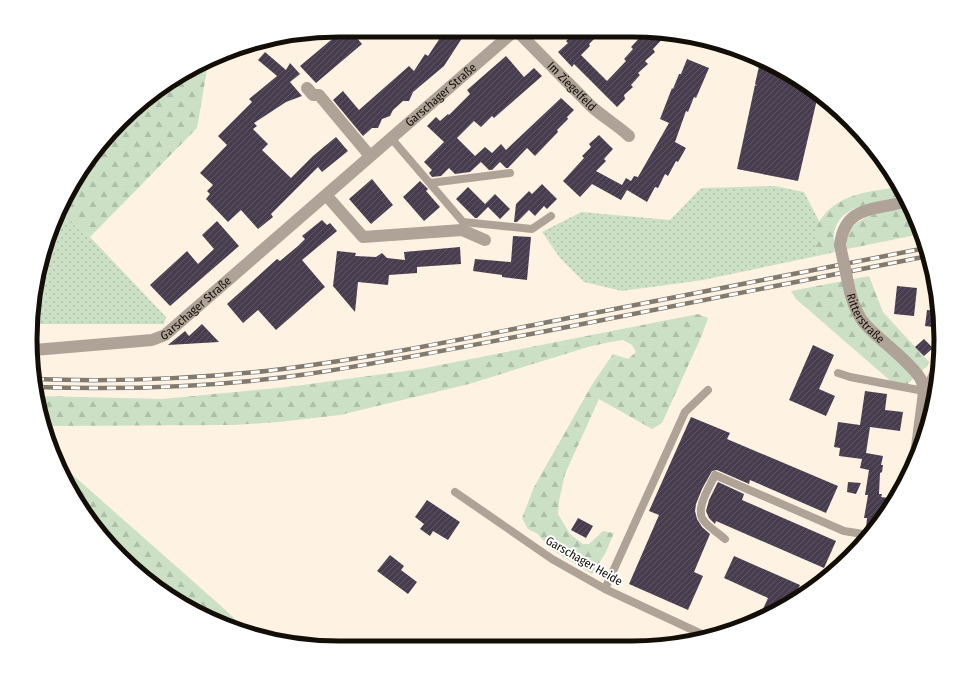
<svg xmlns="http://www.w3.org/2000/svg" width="971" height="678" font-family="'Fira Sans Condensed',sans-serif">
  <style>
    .grass { fill: url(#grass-dots) }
    .forest { fill: url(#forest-firs) }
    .building { fill: url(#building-hatch) }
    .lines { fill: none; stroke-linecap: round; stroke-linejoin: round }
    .lane { stroke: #afa397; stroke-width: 8 }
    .street { stroke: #afa397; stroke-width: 12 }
    .rail-casing { stroke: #827a6e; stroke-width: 4.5 }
    .rail { stroke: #fff; stroke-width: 3; stroke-dasharray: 9; stroke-linecap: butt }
    .street-bridge { stroke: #afa397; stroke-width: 12 }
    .labels { text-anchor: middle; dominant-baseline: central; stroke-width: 4; stroke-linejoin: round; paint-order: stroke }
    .street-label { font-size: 12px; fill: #130e07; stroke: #fff }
    .rim { fill: none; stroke: #130e07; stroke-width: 5 }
  </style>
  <defs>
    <pattern id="grass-dots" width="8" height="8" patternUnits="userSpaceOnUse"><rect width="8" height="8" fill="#cce0c6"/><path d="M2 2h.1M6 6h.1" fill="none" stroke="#aebfa9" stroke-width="1.8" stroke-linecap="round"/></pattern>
    <pattern id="forest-firs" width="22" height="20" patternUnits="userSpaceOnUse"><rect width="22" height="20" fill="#cce0c6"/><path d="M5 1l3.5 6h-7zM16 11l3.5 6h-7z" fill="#aebfa9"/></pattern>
    <pattern id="building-hatch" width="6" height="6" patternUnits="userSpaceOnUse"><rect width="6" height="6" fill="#483d4e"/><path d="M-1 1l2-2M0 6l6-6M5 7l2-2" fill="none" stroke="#5e5563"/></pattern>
  </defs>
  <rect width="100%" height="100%" fill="#fef3e2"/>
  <path class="grass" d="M775 186 804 192 819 221 815 234 817 256 703 280 622 291 584 282 560 258 542 232 581 212 670 220 701 188Z
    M58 213 90 237 166 317 164 324H33V299L54 221Z
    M937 379 935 400 928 422 933 389Z"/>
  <path class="forest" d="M208 63 197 128 90 237 58 213 107 135 168 82Z
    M899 187 904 196C872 207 826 201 835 252L817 256C817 249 814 241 815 234 815 227 820 220 824 215 842 193 873 191 899 187Z
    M910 206 918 221 921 234 847 249C843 214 885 213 910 206Z
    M869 276 883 312 929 362 927 366 901 390 796 299 791 291Z
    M698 314 708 318 702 335 662 423 652 429 599 399 565 474 559 501 558 514 570 534 583 544H589L603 531 614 533 605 554 592 574 549 548 538 534 528 529 522 518 534 487 593 383 613 354 628 359 636 352 632 345 623 340 610 342 588 347 469 384 340 415 279 422 233 425 45 426 36 399V397L41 396 162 399 288 387 420 369Z
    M57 461 221 606 250 633 221 624 167 596 120 557 62 476Z"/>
  <path class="building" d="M343 30H350L362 44 316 83 300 66Z
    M444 32H466L444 66 413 92 409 101H403L393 110 390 116 382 119 378 128H372L363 136 333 100 343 91 359 110 409 66 414 71 425 54 428 56Z
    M574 34H599L589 44 590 46 581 55 607 81 626 61 624 59 633 49 631 47 642 35H666L653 49 655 52 645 61 648 64 638 73 640 75 631 85 633 87 624 95 625 99 617 107 574 64 572 67 558 52 568 43 566 41Z
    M265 52 286 70 290 63 300 74 290 82 302 96 286 102 254 123 257 126 253 129 268 144 262 150 291 178 313 156 336 137 348 151 322 172 318 167 271 214 273 217 258 229 241 210 228 222 206 199 210 194 207 191 213 185 200 173 227 145 218 136 252 102 249 99 277 76 258 60Z
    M506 56 524 77 534 68 542 76 494 118 492 116 481 127 474 121 457 138 475 156 485 147 492 153 501 144 506 150 561 98 574 110 567 117 568 119 557 130 558 132 535 156 527 148 508 168H506L500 162 492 170H489L481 162 470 172 455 174 449 168 441 176 432 177 429 173 432 170 424 162 444 142 427 126 436 117 440 121 448 114 449 115 470 94 467 90Z
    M687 59 709 68 696 98 694 97 688 112 686 111 675 142 686 148 678 162 676 161 668 176 665 174 658 188 655 187 647 202 627 190 621 200 592 184 580 197 563 181 584 158 582 156 591 147 589 144 599 135 613 149 604 159 606 161 596 171 622 185 626 178 631 181 634 176 638 177 669 123 660 119 672 88 673 89 679 74H681Z
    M760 62 786 71 818 95 798 181 737 169 755 85 757 86 755 84Z
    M372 179 393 205 371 224 349 199Z
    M420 181 428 189 426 191 440 207 424 221 403 197Z
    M542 184 557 199 547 209 544 206 535 216 529 210 517 222H514L516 204 529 191 532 194Z
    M468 187 485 204 495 194 510 209 500 219 488 207 477 218H475L456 199Z
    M322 220 327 225 330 223 337 231 302 260 325 287 276 330 258 310 243 323 227 304 277 259 280 261 298 246 305 239 302 236Z
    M217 221 239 246 170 306 150 285 187 251 198 264 214 249 202 235Z
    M513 236 531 237 527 280 502 277V275L473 271 475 259 511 262Z
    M460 247 461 264 417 267V273L389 275 388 285 358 282 355 312 333 286 337 251 356 253 355 256 376 257 382 253 387 258 405 260 404 252Z
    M897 286 917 288 914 316 894 314Z
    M927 310 938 311 940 328 925 326Z
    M202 324 219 342 168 345 185 331 189 336Z
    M924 339 933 348 924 356 915 347Z
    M813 345 834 355 819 389 835 396 826 416 789 400Z
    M865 391 887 394 885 410 903 412 900 431 870 427 866 453 883 456 881 465H883L882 472 880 473 879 494H882L881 497 888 498 885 515 872 531 866 529 867 518H864L868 495H865L869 470 860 468 862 459 839 456 840 448 834 447 838 422 860 425Z
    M691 417 730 433 727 439 838 486 826 513 750 480 749 484 717 470 712 471 702 489 696 504 695 511 697 519 702 527 710 534 694 572 703 576 688 610 629 584 659 515 649 511Z
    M718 482 744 494 742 500 836 541 824 568 716 521 715 524 709 518 706 511 709 500Z
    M848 482 861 483 856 494 847 492Z
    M427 500 460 522 448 540 433 531 430 536 420 529 424 524 415 517Z
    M578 518 593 526 586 538 571 530Z
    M390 555 404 566 401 570 417 582 408 594 377 571Z
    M734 556 800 585 794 598 769 616 758 620 768 598 724 578Z"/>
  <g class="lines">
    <path class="lane" d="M391 138 463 222 532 229 551 216
      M430 183 510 173
      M838 373 850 377 924 391 935 370 939 358
      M455 492 552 559 605 589 708 637
      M725 539C719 533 709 528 704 521 694 510 710 486 715 475L844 531 869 535
      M605 589 685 412 708 390"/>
    <g class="street">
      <path id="s1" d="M519 33 591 106C603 117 617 125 629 136"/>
      <path d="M307 88 313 95H319L370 156"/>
      <path d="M326 195 363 237 462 230 485 240"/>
      <path d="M840 245C845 204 876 211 907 201"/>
      <path id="s2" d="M850 292C853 303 857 316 866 325 878 339 917 367 922 382 924 388 924 394 923 400L915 462"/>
      <path id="s3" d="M34 350 152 340 165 335 512 33"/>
    </g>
    <defs>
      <path id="rail" d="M35 379C112 382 190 379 266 371 370 359 472 337 574 317 691 294 809 271 926 248
        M35 387C126 390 218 387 308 374 393 361 478 344 562 328 684 304 806 280 928 256"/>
    </defs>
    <use href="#rail" class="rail-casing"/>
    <use href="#rail" class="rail"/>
    <path class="street-bridge" d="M840 245 850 292"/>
  </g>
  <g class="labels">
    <g class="street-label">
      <text stroke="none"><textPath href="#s1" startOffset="75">Im Ziegelfeld</textPath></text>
      <text stroke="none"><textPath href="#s3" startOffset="498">Garschager Straße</textPath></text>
      <text stroke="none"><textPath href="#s3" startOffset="173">Garschager Straße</textPath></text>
      <text stroke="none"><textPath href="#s2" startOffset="31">Ritterstraße</textPath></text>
      <text transform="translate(584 561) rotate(30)">Garschager Heide</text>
    </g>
  </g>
  <path d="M0 0H971V678H0ZM339 37H632A302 302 0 0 1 934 339V339A302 302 0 0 1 632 641H339A302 302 0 0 1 37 339V339A302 302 0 0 1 339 37Z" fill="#fff" fill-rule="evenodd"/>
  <path class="rim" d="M339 37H632A302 302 0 0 1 934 339V339A302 302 0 0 1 632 641H339A302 302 0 0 1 37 339V339A302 302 0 0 1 339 37Z"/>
</svg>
